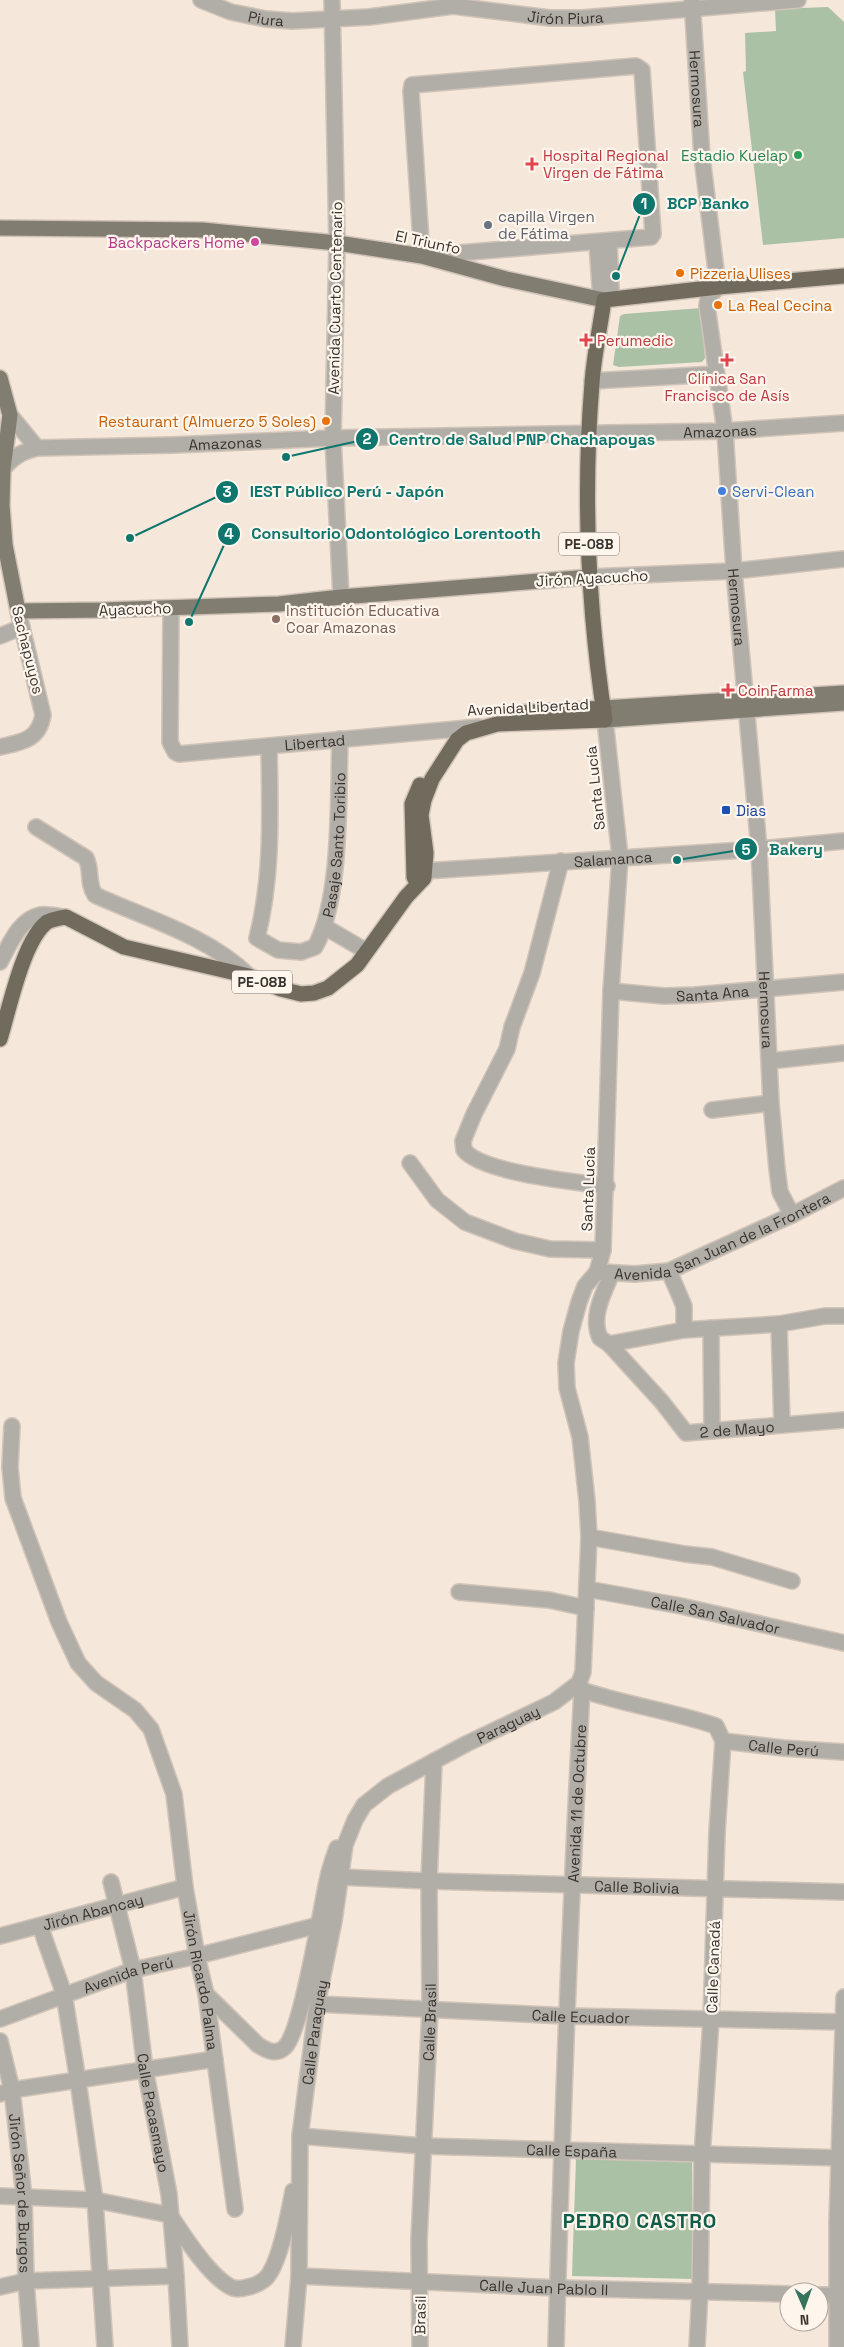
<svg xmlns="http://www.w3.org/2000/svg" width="844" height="2347" font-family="'Space Grotesk',sans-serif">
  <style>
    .green { fill: #abc1a5 }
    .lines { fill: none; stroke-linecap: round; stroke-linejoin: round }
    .minor-casing { stroke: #d0c3b8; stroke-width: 18 }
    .major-casing { stroke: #d0c3b8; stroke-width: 18 }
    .highway-casing { stroke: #d0c3b8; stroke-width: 18 }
    .minor { stroke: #b1aea7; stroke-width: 15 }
    .major { stroke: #817d70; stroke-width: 15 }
    .highway { stroke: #706b5c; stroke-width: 15 }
    .leisure-dot { fill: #2e9e5b; stroke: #fef5ed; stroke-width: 2 }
    .health-dot { fill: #e0444e; stroke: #fef5ed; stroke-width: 2 }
    .worship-dot { fill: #6b7280; stroke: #fef5ed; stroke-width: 2 }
    .hotel-dot { fill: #d1479c; stroke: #fef5ed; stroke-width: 2 }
    .food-dot { fill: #e8710a; stroke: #fef5ed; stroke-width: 2 }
    .shop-dot { fill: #3f7fe0; stroke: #fef5ed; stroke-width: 2 }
    .education-dot { fill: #8d6e63; stroke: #fef5ed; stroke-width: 2 }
    .transit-dot { fill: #1a4fb4; stroke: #fef5ed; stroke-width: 2 }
    .labels { text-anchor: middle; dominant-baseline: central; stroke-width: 4.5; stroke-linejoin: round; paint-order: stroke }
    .shield { fill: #fef5ed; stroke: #756e68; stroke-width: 1 }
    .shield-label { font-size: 14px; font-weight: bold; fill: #3a342f }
    .street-label { font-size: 15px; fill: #3a342f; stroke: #fef5ed }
    .health-label { font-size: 15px; fill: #be3a42; stroke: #fef5ed; text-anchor: start }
    .leisure-label { font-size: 15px; fill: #27864d; stroke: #fef5ed; text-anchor: end }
    .worship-label { font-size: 15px; fill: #5b616d; stroke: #fef5ed; text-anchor: start }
    .hotel-label { font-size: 15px; fill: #b23c85; stroke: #fef5ed; text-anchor: end }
    .food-label { font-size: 15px; fill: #c56008; stroke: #fef5ed; text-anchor: start }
    .shop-label { font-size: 15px; fill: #366cbe; stroke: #fef5ed; text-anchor: start }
    .education-label { font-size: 15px; fill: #785e54; stroke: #fef5ed; text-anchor: start }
    .transit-label { font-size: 15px; fill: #164399; stroke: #fef5ed; text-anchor: start }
    .district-label { font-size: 20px; font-weight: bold; letter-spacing: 1px; fill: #0e5e49; stroke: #fef5ed }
    .leader { fill: none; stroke: #0f766e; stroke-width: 2 }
    .callout-dot { fill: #0f766e; stroke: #fef5ed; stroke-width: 2 }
    .mark-label { font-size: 15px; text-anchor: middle; font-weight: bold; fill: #fff }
    .callout-label { font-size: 16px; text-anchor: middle; font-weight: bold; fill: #0f766e; stroke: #fef5ed; stroke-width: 4.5; stroke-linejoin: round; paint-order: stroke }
  </style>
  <rect width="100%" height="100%" fill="#f5e7da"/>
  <path class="green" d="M828 7 844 22V238L763 245 743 72 746 71 745 33 776 31 775 9Z
    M701 308 705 358 702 362 619 367 613 365 620 316 624 314Z
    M576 2159 692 2162 693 2279 572 2276Z"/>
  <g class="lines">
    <defs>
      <g id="minor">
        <path id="s1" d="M201 0 231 12 266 19 292 21 369 17 453 6 550 18H582L798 0"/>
        <path d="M332 0 337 243 333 438 341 597"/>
        <path id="s2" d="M692 0 702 157 718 287 708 298 707 306 725 431 734 571 759 849 771 1103 777 1169 780 1192 792 1215"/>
        <path d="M636 66 642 70 653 234 651 237 422 256 411 91 412 85Z"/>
        <path d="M597 242 600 287 604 300"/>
        <path d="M604 300 611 288 609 241"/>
        <path d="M592 381 716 374"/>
        <path d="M10 415 37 448"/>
        <path id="s3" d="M3 469C13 457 21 452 37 448L173 445 333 438 725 431 844 423"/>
        <path d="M590 577 734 571 844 559"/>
        <path id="s4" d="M171 608 170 742 175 752 179 754 479 727"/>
        <path d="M0 636 22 627"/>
        <path id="s5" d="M269 746C270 811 273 875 257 938L278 950 301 952 315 947C342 898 338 796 340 739"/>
        <path d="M0 747C22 742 39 740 43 715L18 611"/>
        <path d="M36 827 86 858C92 870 87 883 95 895 147 919 207 935 249 976"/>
        <path d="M561 861 532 973 512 1027 507 1049 474 1114 463 1141 464 1150C482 1173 576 1182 607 1186"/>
        <path id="s6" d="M414 877 425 871 759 849 844 841"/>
        <path d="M325 927 366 951"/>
        <path d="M0 962C9 946 19 919 40 915 48 914 57 916 64 917"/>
        <path id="s7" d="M611 991 664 996 695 995 844 982"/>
        <path d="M770 1061 844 1053"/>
        <path d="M712 1110 771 1103"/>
        <path d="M410 1163 437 1200 465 1222 515 1241 550 1249 603 1250"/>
        <path d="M669 1271 684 1306V1330"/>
        <path d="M597 1272 603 1250 611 991 620 857 605 720"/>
        <path id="s8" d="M602 1272 635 1274 669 1271 792 1215 844 1188"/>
        <path d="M612 1273C604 1292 590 1317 600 1338L609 1344 684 1330 779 1324 782 1425"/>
        <path d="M779 1324 825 1316H844"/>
        <path d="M711 1328 712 1431"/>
        <path id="s9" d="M609 1344 662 1402 686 1433 844 1420"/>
        <path id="s10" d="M12 1426 10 1467 13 1498 59 1622 78 1663 96 1683 135 1710 151 1729 174 1794 185 1887 197 1956 206 1994 235 2209"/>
        <path d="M589 1537 685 1554 712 1557 792 1581"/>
        <path id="s11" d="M587 1589 681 1606 844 1643"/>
        <path d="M459 1592 549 1600 586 1608"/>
        <path d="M582 1690C626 1705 672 1711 716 1726L723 1741 717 1832 711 2020 702 2156 700 2290 697 2347"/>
        <path id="s12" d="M723 1741 783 1748 844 1752"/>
        <path id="s13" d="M339 1877 429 1881 844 1892"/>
        <path id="s14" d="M111 1882 133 1970 145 2069 169 2194 176 2276 180 2347"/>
        <path d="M40 1926 64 1994 78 2081 95 2200 105 2347"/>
        <path id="s15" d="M0 1936 185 1887"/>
        <path d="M206 1994 258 2045C266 2050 276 2056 285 2047 302 2030 321 1907 328 1877 330 1867 334 1857 337 1848"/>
        <path id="s16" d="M317 2004 568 2016 844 2022"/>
        <path id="s17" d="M0 2019 133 1970 197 1956 319 1925"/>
        <path id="s18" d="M0 2041 12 2090 24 2197 26 2281 31 2347"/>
        <path d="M0 2094 12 2090 215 2059"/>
        <path id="s19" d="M300 2136 422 2146 844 2158"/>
        <path d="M0 2196 95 2200 170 2215C184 2236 208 2274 229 2286 235 2290 241 2289 248 2287 254 2286 260 2283 265 2279 280 2265 289 2212 293 2191"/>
        <path id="s20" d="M299 2276 558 2288 789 2294"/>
        <path d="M0 2287 26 2281 176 2276"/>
        <path d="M819 2295H844"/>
        <path id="s21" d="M293 2347 299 2276 300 2136 317 2004 334 1921 345 1845 355 1820 364 1805 388 1786 466 1744 554 1702 579 1683 583 1672 589 1537 587 1501 580 1437 567 1388 566 1363 571 1331 579 1302 585 1286 597 1272"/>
        <path id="s22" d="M420 2347 419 2240 430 2009 429 1881 434 1761"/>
        <path id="s23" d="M556 2347C562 2128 570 1909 582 1690L579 1683"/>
        <path d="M837 2347V2225L844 1997"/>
      </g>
      <path id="major" d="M0 228 202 230 337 243 422 256 506 279 604 300
        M0 378 10 415 3 469 2 505 5 545 18 611 104 610 279 604 341 597 590 577
        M604 708 844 693
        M605 720 844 703"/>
      <path id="highway" d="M516 713 604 708
        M417 883 414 877 412 804 420 785
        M0 1039C9 1010 23 940 47 922 53 919 60 918 66 917L124 947 249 976 281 989 301 994 314 993 328 988 357 965 406 897 424 878 426 853 421 815 424 800 432 779 457 740 466 733 497 724 605 720C588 609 583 494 592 383 594 355 600 328 604 300L718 287 844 276"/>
    </defs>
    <use href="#minor" class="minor-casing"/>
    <use href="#major" class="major-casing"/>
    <use href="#highway" class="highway-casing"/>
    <use href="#minor" class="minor"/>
    <use href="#major" class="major"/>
    <use href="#highway" class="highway"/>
  </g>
  <circle class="leisure-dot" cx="798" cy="155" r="5"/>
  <g class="health-dot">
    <path d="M529.5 156.5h5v5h5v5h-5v5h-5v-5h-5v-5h5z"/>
    <path d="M583.5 332.5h5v5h5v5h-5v5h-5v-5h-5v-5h5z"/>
    <path d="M724.5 352.5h5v5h5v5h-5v5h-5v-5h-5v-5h5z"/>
    <path d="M725.5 682.5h5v5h5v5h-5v5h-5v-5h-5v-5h5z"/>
  </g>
  <circle class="worship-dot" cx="488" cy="225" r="5"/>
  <circle class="hotel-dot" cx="255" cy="242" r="5"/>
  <g class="food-dot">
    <circle cx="680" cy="273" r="5"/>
    <circle cx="718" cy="305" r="5"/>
    <circle cx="326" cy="421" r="5"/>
  </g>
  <circle class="shop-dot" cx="722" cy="491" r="5"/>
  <circle class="education-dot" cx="276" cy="619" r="5"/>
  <rect class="transit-dot" x="721" y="805" width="10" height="10" rx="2.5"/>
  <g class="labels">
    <g class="shield">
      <rect x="559" y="532.5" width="60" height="23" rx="4"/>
      <rect x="232" y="970.5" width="60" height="23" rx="4"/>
    </g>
    <g class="shield-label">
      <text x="589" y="544">PE-08B</text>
      <text x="262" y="982">PE-08B</text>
    </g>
    <g class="street-label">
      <text stroke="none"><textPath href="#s1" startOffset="369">Jirón Piura</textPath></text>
      <text stroke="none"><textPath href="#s1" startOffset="68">Piura</textPath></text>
      <text stroke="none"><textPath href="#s2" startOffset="89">Hermosura</textPath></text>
      <text transform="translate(428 242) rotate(12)">El Triunfo</text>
      <text transform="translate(335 298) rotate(-89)">Avenida Cuarto Centenario</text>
      <text stroke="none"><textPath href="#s3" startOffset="724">Amazonas</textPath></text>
      <text stroke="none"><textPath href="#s3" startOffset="229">Amazonas</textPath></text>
      <text transform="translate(592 578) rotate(-3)">Jirón Ayacucho</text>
      <text stroke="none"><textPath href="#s2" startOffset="614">Hermosura</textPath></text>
      <text transform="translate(135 609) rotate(-2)">Ayacucho</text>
      <text transform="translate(28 650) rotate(76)">Sachapuyos</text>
      <text transform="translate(528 707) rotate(-3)">Avenida Libertad</text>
      <text stroke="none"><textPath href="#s4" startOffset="286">Libertad</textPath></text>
      <text transform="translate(595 788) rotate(-96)">Santa Lucía</text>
      <text stroke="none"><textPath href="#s5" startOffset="360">Pasaje Santo Toribio</textPath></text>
      <text stroke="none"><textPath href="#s6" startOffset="201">Salamanca</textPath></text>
      <text stroke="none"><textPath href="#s7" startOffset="102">Santa Ana</textPath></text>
      <text stroke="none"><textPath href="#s2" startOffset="1018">Hermosura</textPath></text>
      <text transform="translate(588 1189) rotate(-88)">Santa Lucía</text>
      <text stroke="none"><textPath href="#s8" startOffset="128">Avenida San Juan de la Frontera</textPath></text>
      <text stroke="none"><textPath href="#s9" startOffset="169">2 de Mayo</textPath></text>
      <text stroke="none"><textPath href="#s11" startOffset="131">Calle San Salvador</textPath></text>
      <text stroke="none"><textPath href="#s21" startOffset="716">Paraguay</textPath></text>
      <text stroke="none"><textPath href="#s12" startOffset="61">Calle Perú</textPath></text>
      <text stroke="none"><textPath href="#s23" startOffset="544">Avenida 11 de Octubre</textPath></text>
      <text stroke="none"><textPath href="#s13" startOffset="298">Calle Bolivia</textPath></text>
      <text stroke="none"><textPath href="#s15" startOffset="96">Jirón Abancay</textPath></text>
      <text transform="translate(713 1967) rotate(-88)">Calle Canadá</text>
      <text stroke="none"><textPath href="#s17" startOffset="136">Avenida Perú</textPath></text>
      <text stroke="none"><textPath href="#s10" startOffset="606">Jirón Ricardo Palma</textPath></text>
      <text stroke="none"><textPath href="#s16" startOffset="264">Calle Ecuador</textPath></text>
      <text stroke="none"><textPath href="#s22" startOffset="325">Calle Brasil</textPath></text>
      <text stroke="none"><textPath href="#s21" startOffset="316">Calle Paraguay</textPath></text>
      <text stroke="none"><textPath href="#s14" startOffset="235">Calle Pacasmayo</textPath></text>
      <text stroke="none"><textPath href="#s19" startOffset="272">Calle España</textPath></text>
      <text stroke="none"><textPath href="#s18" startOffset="154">Jirón Señor de Burgos</textPath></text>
      <text stroke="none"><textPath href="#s20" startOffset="245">Calle Juan Pablo II</textPath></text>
      <text transform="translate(420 2315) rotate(-89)">Brasil</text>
    </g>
    <g class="health-label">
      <text x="543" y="155">Hospital Regional<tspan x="543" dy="17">Virgen de Fátima</tspan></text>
      <text x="597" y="340">Perumedic</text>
      <text x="727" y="378" text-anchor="middle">Clínica San<tspan x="727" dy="17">Francisco de Asís</tspan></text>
      <text x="738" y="690">CoinFarma</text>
    </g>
    <g class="leisure-label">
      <text x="788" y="155">Estadio Kuelap</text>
    </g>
    <g class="worship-label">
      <text x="498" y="216">capilla Virgen<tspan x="498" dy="17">de Fátima</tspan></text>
    </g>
    <g class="hotel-label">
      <text x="245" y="242">Backpackers Home</text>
    </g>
    <g class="food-label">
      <text x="690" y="273">Pizzeria Ulises</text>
      <text x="728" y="305">La Real Cecina</text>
      <text x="316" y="421" text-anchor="end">Restaurant (Almuerzo 5 Soles)</text>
    </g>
    <g class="shop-label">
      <text x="732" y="491">Servi-Clean</text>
    </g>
    <g class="education-label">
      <text x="286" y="610">Institución Educativa<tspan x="286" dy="17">Coar Amazonas</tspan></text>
    </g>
    <g class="transit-label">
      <text x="736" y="810">Dias</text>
    </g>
    <g class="district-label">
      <text x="640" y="2221">PEDRO CASTRO</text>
    </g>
  </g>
  <path class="leader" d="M616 276L644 204M286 457L367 439M130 538L227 492M189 622L229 534M677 860L746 849"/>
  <g class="callout-dot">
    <circle cx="616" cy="276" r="5"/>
    <circle cx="286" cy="457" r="5"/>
    <circle cx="130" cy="538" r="5"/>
    <circle cx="189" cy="622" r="5"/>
    <circle cx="677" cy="860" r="5"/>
    <circle cx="644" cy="204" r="12"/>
    <circle cx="367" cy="439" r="12"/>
    <circle cx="227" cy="492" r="12"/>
    <circle cx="229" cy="534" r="12"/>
    <circle cx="746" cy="849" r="12"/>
  </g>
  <g class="mark-label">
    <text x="644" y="209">1</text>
    <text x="367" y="444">2</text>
    <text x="227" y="497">3</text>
    <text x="229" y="539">4</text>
    <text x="746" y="855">5</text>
  </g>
  <g class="callout-label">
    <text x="708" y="209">BCP Banko</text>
    <text x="522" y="445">Centro de Salud PNP Chachapoyas</text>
    <text x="347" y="497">IEST Público Perú - Japón</text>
    <text x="396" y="539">Consultorio Odontológico Lorentooth</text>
    <text x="796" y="855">Bakery</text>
  </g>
  <g transform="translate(804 2307) rotate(178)"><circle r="24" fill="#fef5ed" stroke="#b0a8a1"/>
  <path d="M0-4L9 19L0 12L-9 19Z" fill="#35735f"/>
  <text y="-8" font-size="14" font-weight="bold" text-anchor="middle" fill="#3a342f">N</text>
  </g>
</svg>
